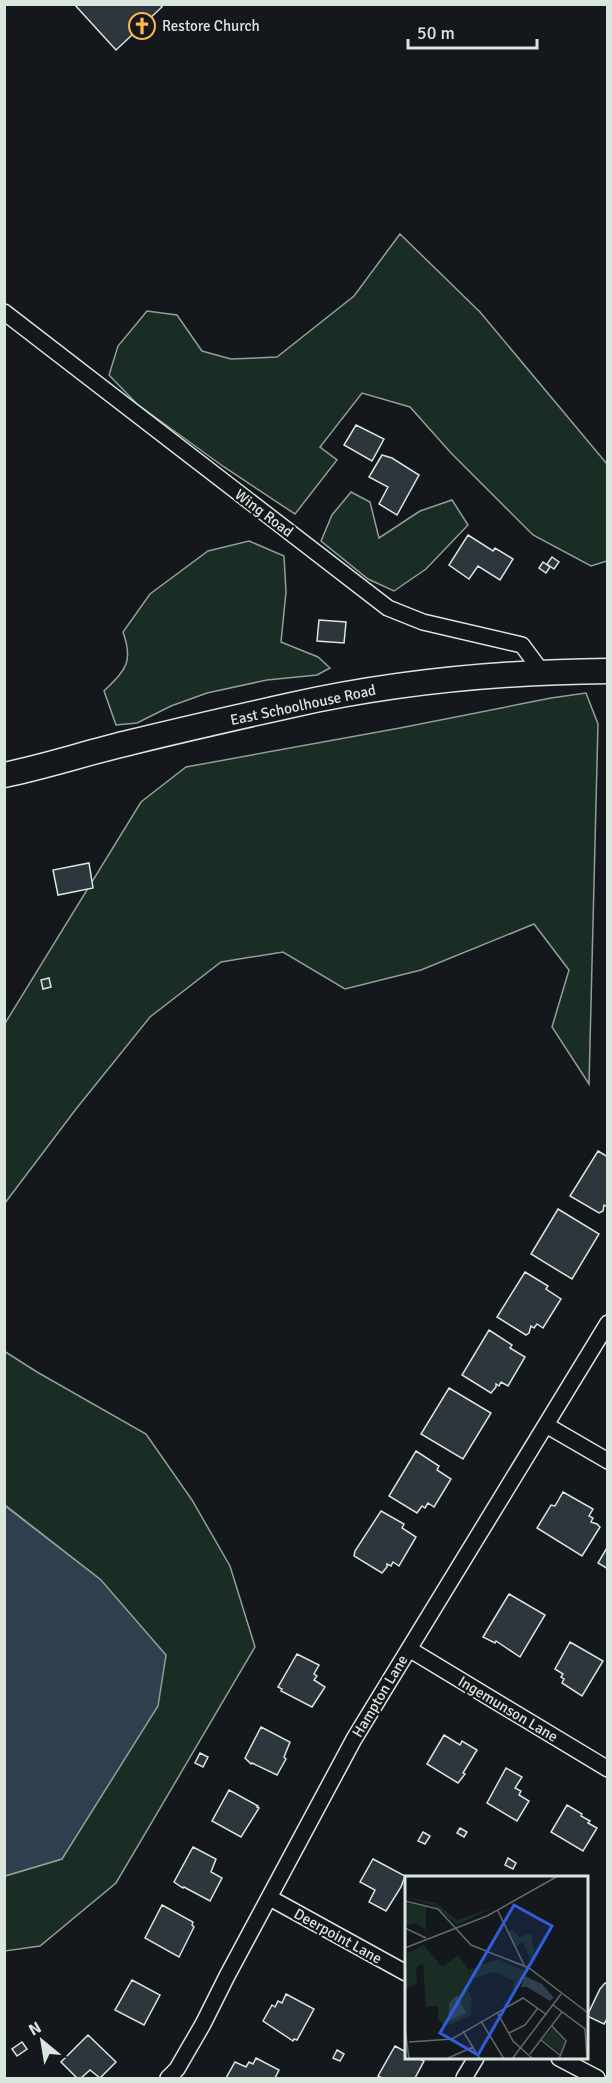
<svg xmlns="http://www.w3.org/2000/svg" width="612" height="2083" font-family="Signika,sans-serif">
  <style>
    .green { fill: #1a2d24; stroke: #939e99; stroke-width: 1.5 }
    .water { fill: #2f3f4d; stroke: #939e99; stroke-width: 1.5 }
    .building { fill: #2c363c; stroke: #d8e6dc; stroke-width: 1.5 }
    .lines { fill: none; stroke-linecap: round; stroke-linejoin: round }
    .minor-casing { stroke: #d8e6dc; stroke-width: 18 }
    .primary-casing { stroke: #d8e6dc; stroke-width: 27 }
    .minor { stroke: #14181c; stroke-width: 15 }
    .primary { stroke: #14181c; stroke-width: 24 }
    .labels { text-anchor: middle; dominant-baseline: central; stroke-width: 4.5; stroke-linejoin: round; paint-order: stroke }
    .poi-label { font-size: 15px; fill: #d8e6dc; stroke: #14181c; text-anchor: start }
    .street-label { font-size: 15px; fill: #d8e6dc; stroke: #14181c }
    .inset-road { fill: none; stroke: #626a69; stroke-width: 1.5 }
    .view { fill: #305dd8; fill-opacity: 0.15; stroke: #305dd8; stroke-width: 3 }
    .inset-edge { fill: none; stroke: #d8e6dc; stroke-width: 3 }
  </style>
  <rect width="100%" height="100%" fill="#14181c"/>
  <path class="green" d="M400 234 480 312 607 464V561L591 566 533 535 451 453 410 407 362 393 320 447 337 460 295 514 224 467 137 404 109 375 118 346 147 311 177 315 202 351 231 359 277 357 354 296Z
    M351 492 370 502 379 538 420 511 452 500 468 525 426 569 394 591 368 579 321 541 332 515Z
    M249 541 284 556 286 592 281 642 318 657 330 668 317 675 267 680 207 693 171 706 137 723 116 725 104 691C125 670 134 663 123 632L150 594 208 551Z
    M586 693 598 724 589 1084 552 1027 569 970 534 924 421 970 345 989 283 952 221 962 150 1017 76 1109 5 1203 4 1025 141 802 186 767 400 728 551 698Z
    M4 1351 37 1372 146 1434 192 1500 230 1566 255 1647 116 1883 40 1946 5 1951V1876L62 1859 101 1580 5 1505Z"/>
  <path class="water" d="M4 1505 101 1580 166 1655 158 1706 62 1859 5 1876Z"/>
  <path class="building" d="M74 4H160L162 7 116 50Z
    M356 425 384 439 372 461 344 445Z
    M382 455 392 458 419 475 397 515 379 504 388 487 369 477Z
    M468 535 493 551 495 548 513 559 500 580 478 566 469 579 449 565Z
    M552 557 559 562 554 569 547 564Z
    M543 562 550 567 546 573 539 568Z
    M319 620 346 622 344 643 317 641Z
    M89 863 93 888 58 895 53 870Z
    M49 978 51 987 43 989 41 980Z
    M598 1151 608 1157V1207L604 1205 603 1211 599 1213 570 1196Z
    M558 1209 599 1234 572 1279 531 1254Z
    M525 1272 548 1286 546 1289 561 1299 543 1328 537 1324 534 1328 531 1326 529 1333 526 1335 497 1317Z
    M489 1330 512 1345 510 1348 525 1357 508 1386 501 1382 499 1386 496 1384V1387L491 1393 462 1375Z
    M449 1388 491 1413 463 1459 421 1434Z
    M416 1451 439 1466 437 1470 451 1479 434 1507 428 1503 425 1508 422 1506 417 1513 389 1496Z
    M563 1492 593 1509 589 1516 593 1518 591 1522 597 1524 600 1527 582 1556 537 1528 551 1505 555 1506Z
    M381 1511 404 1524 402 1528 416 1537 399 1566 393 1562 391 1566 387 1564V1567L382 1573 354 1556 355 1551Z
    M608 1546V1569L598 1563Z
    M509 1594 545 1615 520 1657 496 1641 495 1643 483 1637Z
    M570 1642 603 1661 582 1696 562 1683 564 1679 561 1677 563 1674 555 1669Z
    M297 1654 319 1665 314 1674 317 1676 314 1680 325 1687 312 1707 281 1691 282 1689 278 1687Z
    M261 1727 290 1742 284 1757 286 1759 277 1775 252 1763 251 1764 245 1758Z
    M444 1735 460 1745 462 1741 477 1750 463 1773 465 1774 458 1783 427 1764Z
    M200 1753 208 1757 203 1767 195 1763Z
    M506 1768 522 1777 515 1788 521 1791 519 1795 529 1801 517 1821 487 1803Z
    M229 1790 258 1806 257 1807 259 1808 241 1837 212 1821Z
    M567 1805 582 1814 581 1816 590 1821 588 1823 597 1828 583 1851 551 1832Z
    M460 1828 467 1832 464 1837 457 1833Z
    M423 1832 430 1836 425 1844 418 1841Z
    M193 1847 216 1859 211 1872 222 1878 210 1901 184 1887 183 1888 174 1882Z
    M508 1858 516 1863 513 1869 505 1865Z
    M373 1859 405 1876 401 1887 386 1911 369 1902 375 1890 360 1882Z
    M162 1905 193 1922 192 1925 194 1927 179 1957 145 1938Z
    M132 1980 160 1995 144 2025 115 2010Z
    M605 1983 608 1984V2017L604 2024 587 2016 600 1989Z
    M286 1994 314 2009 297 2040 294 2039 293 2041 263 2021 272 2005 275 2007 278 2001 282 2003Z
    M88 2035 116 2062 100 2078 90 2070 81 2078H77L61 2062Z
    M22 2042 27 2049 17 2056 12 2049Z
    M395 2046 406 2052V2058H417L424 2061 415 2078H382L378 2076Z
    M337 2050 344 2054 340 2061 333 2058Z
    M256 2058 279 2070 275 2078H226L235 2062 246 2067 249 2062 253 2064Z"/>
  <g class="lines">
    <defs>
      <path id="minor" d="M4 312 388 608 423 622 522 645 542 672
        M546 1425 608 1461
        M409 1649 608 1769
        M270 1898 406 1973
        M559 2058 597 2078
        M168 2078 177 2069 203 2024 227 1976 354 1739 608 1323
        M464 2078 476 2058"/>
      <path id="primary" d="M4 775C48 766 89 752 132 742 185 729 238 717 292 705 395 682 502 672 608 671"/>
    </defs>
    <use href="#minor" class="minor-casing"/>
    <use href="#primary" class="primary-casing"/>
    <use href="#minor" class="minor"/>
    <use href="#primary" class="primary"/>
  </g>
  <defs>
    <symbol id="church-ring" viewBox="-11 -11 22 22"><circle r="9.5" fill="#14181c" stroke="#ffb74d" stroke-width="1.5"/><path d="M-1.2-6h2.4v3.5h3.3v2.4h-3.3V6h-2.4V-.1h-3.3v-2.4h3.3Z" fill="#ffb74d"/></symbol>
  </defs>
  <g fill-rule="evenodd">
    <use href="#church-ring" x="127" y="11" width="30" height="30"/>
  </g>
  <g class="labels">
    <g class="poi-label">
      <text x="162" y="26">Restore Church</text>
    </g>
    <g class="street-label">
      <text transform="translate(264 513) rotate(37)">Wing Road</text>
      <text transform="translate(303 705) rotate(-12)">East Schoolhouse Road</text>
      <text transform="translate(380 1696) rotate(-59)">Hampton Lane</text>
      <text transform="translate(508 1709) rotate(31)">Ingemunson Lane</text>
      <text transform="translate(338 1936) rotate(29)">Deerpoint Lane</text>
    </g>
  </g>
  <g transform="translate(405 1876)">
    <rect width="183" height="183" fill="#14181c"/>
    <path d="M0 21 31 27 52 44 90 31 52 49 30 30ZM0 27 21 30V54L10 47 0 50ZM107 53 114 61 126 57 131 86 126 85 118 66 109 71 103 56ZM19 69 37 91 53 79 64 94 93 83 120 95 107 117 109 105 89 96 66 103 61 111 67 122 66 139 42 150 33 144V130L21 131 18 87 11 92 12 107 0 113 3 77ZM148 152 161 168 157 178 137 163Z" fill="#1a2d24"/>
    <path d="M120 100 137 108 149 122 145 125 122 111H116ZM52 119 61 137 43 145 44 127Z" fill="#2f3f4d"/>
    <path class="inset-road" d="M0 25 33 33 66 69 124 92 183 137M93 35 119 89M0 52 21 62M0 72 82 40 153 0M148 129 180 153 182 183M92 136 108 165 128 183M76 145 99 183M147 150 161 165 154 183M0 151 4 183M58 155 75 183M104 157 120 149 133 132M136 164 156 180M4 166 47 163 118 122 142 139M125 178 157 136M41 183 68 171M107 183 156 118"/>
    <path class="view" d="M109 29 147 50 73 179 35 157Z"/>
    <rect width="183" height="183" class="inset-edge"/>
  </g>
  <rect width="612" height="2083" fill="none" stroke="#d8e6dc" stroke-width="12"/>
  <g transform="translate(42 2041) rotate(330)" stroke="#14181c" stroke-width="4.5" paint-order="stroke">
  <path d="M0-4.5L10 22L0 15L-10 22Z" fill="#d8e6dc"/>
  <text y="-9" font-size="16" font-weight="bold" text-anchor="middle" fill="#d8e6dc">N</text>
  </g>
  <path d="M408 39v9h129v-9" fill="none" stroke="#d8e6dc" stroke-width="3"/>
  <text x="417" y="39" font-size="18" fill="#d8e6dc" stroke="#14181c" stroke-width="4.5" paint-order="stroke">50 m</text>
</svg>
